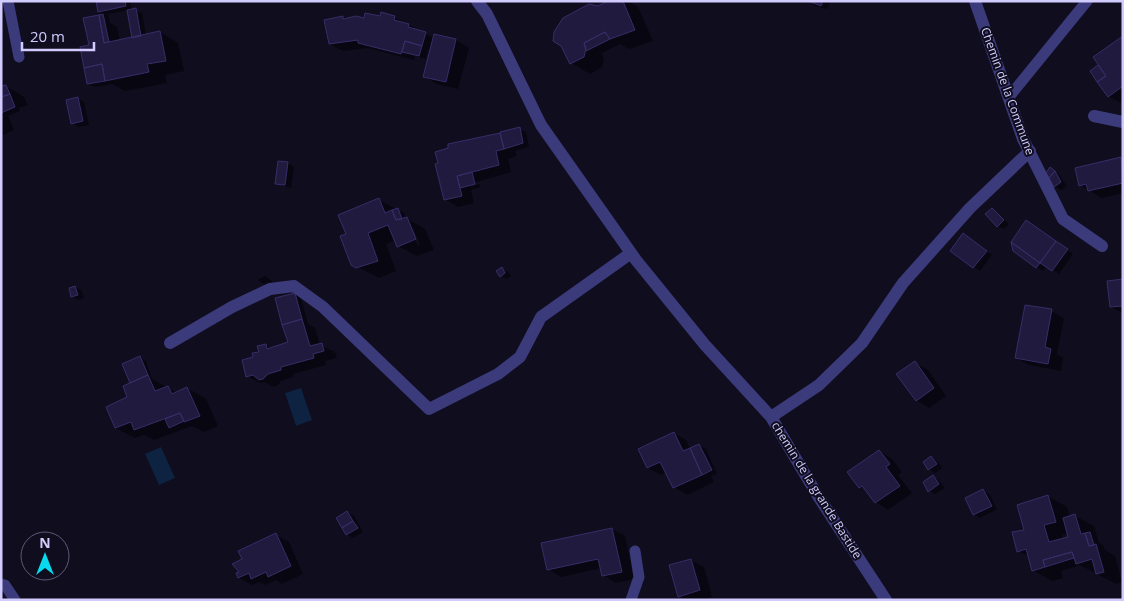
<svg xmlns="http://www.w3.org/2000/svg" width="1124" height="601" font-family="'Open Sans',sans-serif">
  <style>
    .water { fill: #0e2241 }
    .shadow { fill: #0007; fill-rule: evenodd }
    .building { fill: #201a3e; stroke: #382d69 }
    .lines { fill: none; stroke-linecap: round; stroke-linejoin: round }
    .service { stroke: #3b3a7b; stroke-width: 11 }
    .minor { stroke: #3b3a7b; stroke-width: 12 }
    .labels { text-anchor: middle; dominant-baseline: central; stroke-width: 4; stroke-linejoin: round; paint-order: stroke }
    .street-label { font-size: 12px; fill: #d1ccfd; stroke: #0f0d1e }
  </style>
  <rect width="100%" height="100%" fill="#0f0d1e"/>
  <path class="water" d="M301 388 312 420 296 426 285 393Z
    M161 447 175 478 159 485 145 454Z"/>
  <path class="shadow" d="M97 1H130L132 10 142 13 146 35 160 32 178 43 184 71 165 75 167 83 125 91 112 84 95 87 89 84 90 46 100 16ZM128 10 133 38 120 41 117 27 110 23 108 14Z
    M611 1H628L638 7 653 41 629 49 620 44 602 53 604 61 602 67 590 74 571 63 598 8Z
    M809 1H830L828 9 815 6Z
    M343 17 365 20 394 17 434 38 435 35 456 40 469 48 458 89 437 84 424 76 431 51 428 50 426 59 415 56 414 60 368 48 343 51 330 44Z
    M1123 39V102L1121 103 1108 96 1098 67 1103 69Z
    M6 86 24 97 28 105 19 108 20 111 8 116 14 130 1 136V88Z
    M78 98 84 102 89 125 79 127 73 123Z
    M519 129 526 132 529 147 515 151 517 156 508 159 511 172 470 184V187L480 184V187L471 190 474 203 458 207 445 199 449 145Z
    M1121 158 1123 159V193L1102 198 1080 185Z
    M288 163 294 167 291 188 276 183Z
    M1051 169 1057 172 1067 186 1061 190 1055 186Z
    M379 200 404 213 406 218 425 229 434 250 417 256 398 246 396 240 386 244 396 271 379 278 352 264 347 234ZM410 228H413L420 245 418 246Z
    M992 209 1009 224 1004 229 998 226Z
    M1039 229 1073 254 1059 274 1047 266 1043 271 1014 251Z
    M970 238 992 255 980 271 952 251Z
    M502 269 508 272 511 276 507 279 500 276Z
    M265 276 271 280 272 282 265 285 259 281 258 279Z
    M1123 280V313L1111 307Z
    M75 287 82 291 84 298 78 300 72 296Z
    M294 294 301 298 308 324 315 328 320 345 335 352 337 358 325 361 326 365 293 374V377L281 381 278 385 273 387 265 382 260 383 247 376 254 358 266 345 271 349 289 343Z
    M1051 311 1064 318 1057 354 1063 358 1061 371 1029 365 1016 358Z
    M140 358 146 361 152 379 177 393 187 388 206 399 218 426 204 432 192 426 154 440 144 435 135 438 116 428 108 408 129 398Z
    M915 363 928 370 946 396 929 408 916 400Z
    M674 433 686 440 690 449 699 445 706 449 717 474 711 476 714 482 687 495 674 487 666 472 661 475 648 468Z
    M879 451 892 459 902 472 898 475 912 493 888 510 876 502 868 492 860 487Z
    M931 457 937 461 942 468 935 473 929 469Z
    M933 477 939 480 945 488 935 494 929 491Z
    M983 490 989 494 997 509 980 518 974 514Z
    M1048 496 1067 507 1070 517 1075 516 1094 526 1099 543 1103 545 1105 550 1115 556 1122 582 1116 584 1080 565 1061 571 1063 578 1052 581 1033 570 1030 557 1018 551 1025 530ZM1068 533 1070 538 1063 539 1062 535Z
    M347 512 354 516 363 532 353 538 347 534Z
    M612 529 625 536 634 579 616 583 603 575 601 568 561 577 548 569Z
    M276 535 289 542 303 574 282 584 276 580 265 585 259 582 252 585 239 578 238 570 233 565 244 560Z
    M691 560 704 567 712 597 703 600H686L679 596Z"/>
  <path class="building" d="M96 1H125L126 6 98 12Z
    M608 1H623L635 30 610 39 605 32 584 43 586 48 584 57 570 64 561 46 553 41 554 32 563 18 589 4 598 6Z
    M808 1H823L821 6Z
    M136 8 141 36 132 38 127 10Z
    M381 12 395 16 394 20 409 24 408 27 426 32 422 46 405 41 401 54 358 43V40L329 44 324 20 343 16V19L356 16 364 18 365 13 380 16Z
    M103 14 109 42 104 43 99 15Z
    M99 15 104 43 160 31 166 61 147 64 149 72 105 81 102 64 84 68 80 47 89 45 83 18Z
    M605 32 610 39 586 51 584 43Z
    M434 34 456 39 446 82 423 77Z
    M1123 36V86L1108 97 1097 82 1106 76 1093 57Z
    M405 41 422 46 419 56 402 52Z
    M102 64 105 81 87 84 84 68Z
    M1098 65 1106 76 1097 82 1090 71Z
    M6 85 10 94 1 97V86Z
    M10 94 15 107 1 113V97Z
    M78 97 83 121 71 124 66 100Z
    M520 127 523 143 504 149 500 132Z
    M500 133 504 149 496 151 499 165 457 176 462 196 444 200 435 164 438 163 435 152 448 148V144Z
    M1121 157 1123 183 1088 191 1086 184 1079 186 1075 168Z
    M278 161 288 162 285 185 275 184Z
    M1050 167 1055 171 1049 178 1046 173Z
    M1055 171 1061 182 1054 187 1049 178Z
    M472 172 475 184 460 188 457 176Z
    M379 198 385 213 392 210 396 220 407 217 416 239 397 247 388 225 368 233 378 261 356 268 351 265 340 236 346 234 338 215Z
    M398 208 402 219 396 220 392 210Z
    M992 208 1004 220 997 227 985 214Z
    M1026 220 1056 241 1040 263 1011 242Z
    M963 233 987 251 973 268 950 251Z
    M1056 241 1068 249 1052 271 1040 263Z
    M1011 242 1040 263 1036 268 1013 251Z
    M502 267 505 273 500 277 496 271Z
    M1123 279V306L1110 307 1107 281Z
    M75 286 78 295 71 297 69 288Z
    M295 293 302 319 282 325 275 298Z
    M1025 305 1052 309 1045 347 1051 349 1048 364 1015 358Z
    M302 319 310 346 322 343 324 351 313 354 314 358 281 367V370L268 374 263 379 259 380 253 375 246 377 242 360 253 357 252 353 259 352 257 346 266 344 267 349 288 342 282 325Z
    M140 356 148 375 130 383 122 364Z
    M915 361 934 388 916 401 896 374Z
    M148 375 155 391 168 386 172 394 187 387 200 416 184 422 180 413 134 430 131 422 115 428 106 407 127 397 123 386Z
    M180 413 184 421 169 428 165 419Z
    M674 432 683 451 690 448 702 475 673 488 660 462 647 468 638 449Z
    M699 444 712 470 702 475 690 448Z
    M879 450 890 464 886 467 900 486 875 503 862 486 859 488 847 472Z
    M931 456 937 464 928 470 923 462Z
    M933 475 939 484 928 492 923 482Z
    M983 489 992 506 973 515 965 498Z
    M1048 495 1056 522 1044 525 1049 542 1068 537 1063 518 1075 514 1081 534 1085 533 1089 546 1096 544 1104 572 1096 574 1092 559 1076 564 1072 552 1043 560 1045 567 1032 571 1026 549 1017 552 1012 532 1024 530 1017 505Z
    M347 511 353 521 342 528 336 518Z
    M353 521 358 528 346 535 342 528Z
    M612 528 622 572 602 576 598 559 547 570 541 543Z
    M1090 532 1094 545 1089 546 1085 533Z
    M276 533 291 566 268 577 266 572 251 579 249 573 238 578 236 573 239 572 232 564 242 559 238 551Z
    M1072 552 1074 558 1045 567 1043 560Z
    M691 559 700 590 678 597 669 565Z"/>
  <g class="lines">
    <path class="service" d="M8 1 19 57
      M1009 97 1087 1
      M1 584 5 585 15 600
      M631 600 639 577 635 551"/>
    <path class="minor" d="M477 1 487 14 541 125 636 260 705 345 771 417 818 496 886 600
      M975 1 1023 139 1063 219 1102 246
      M1094 116 1123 122
      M170 343 232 307 270 289 294 286 323 307 429 409 498 374 520 357 541 317 631 253
      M771 417 819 385 862 343 903 283 970 208 1030 151"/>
  </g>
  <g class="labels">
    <g class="street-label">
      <text transform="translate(1008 91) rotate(70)">Chemin de la Commune</text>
      <text transform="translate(817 490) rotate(58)">chemin de la grande Bastide</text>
    </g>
  </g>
  <rect width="1124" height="601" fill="none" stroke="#d1ccfd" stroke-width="5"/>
  <g transform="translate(45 556)"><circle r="24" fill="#0f0d1e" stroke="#5d5977"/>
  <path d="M0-4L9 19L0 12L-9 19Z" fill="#09d9ec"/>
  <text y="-8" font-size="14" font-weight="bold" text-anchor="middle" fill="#d1ccfd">N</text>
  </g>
  <path d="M22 42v8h72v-8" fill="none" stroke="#d1ccfd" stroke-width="2.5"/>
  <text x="30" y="42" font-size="15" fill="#d1ccfd" stroke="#0f0d1e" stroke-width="4" paint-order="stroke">20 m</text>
</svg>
